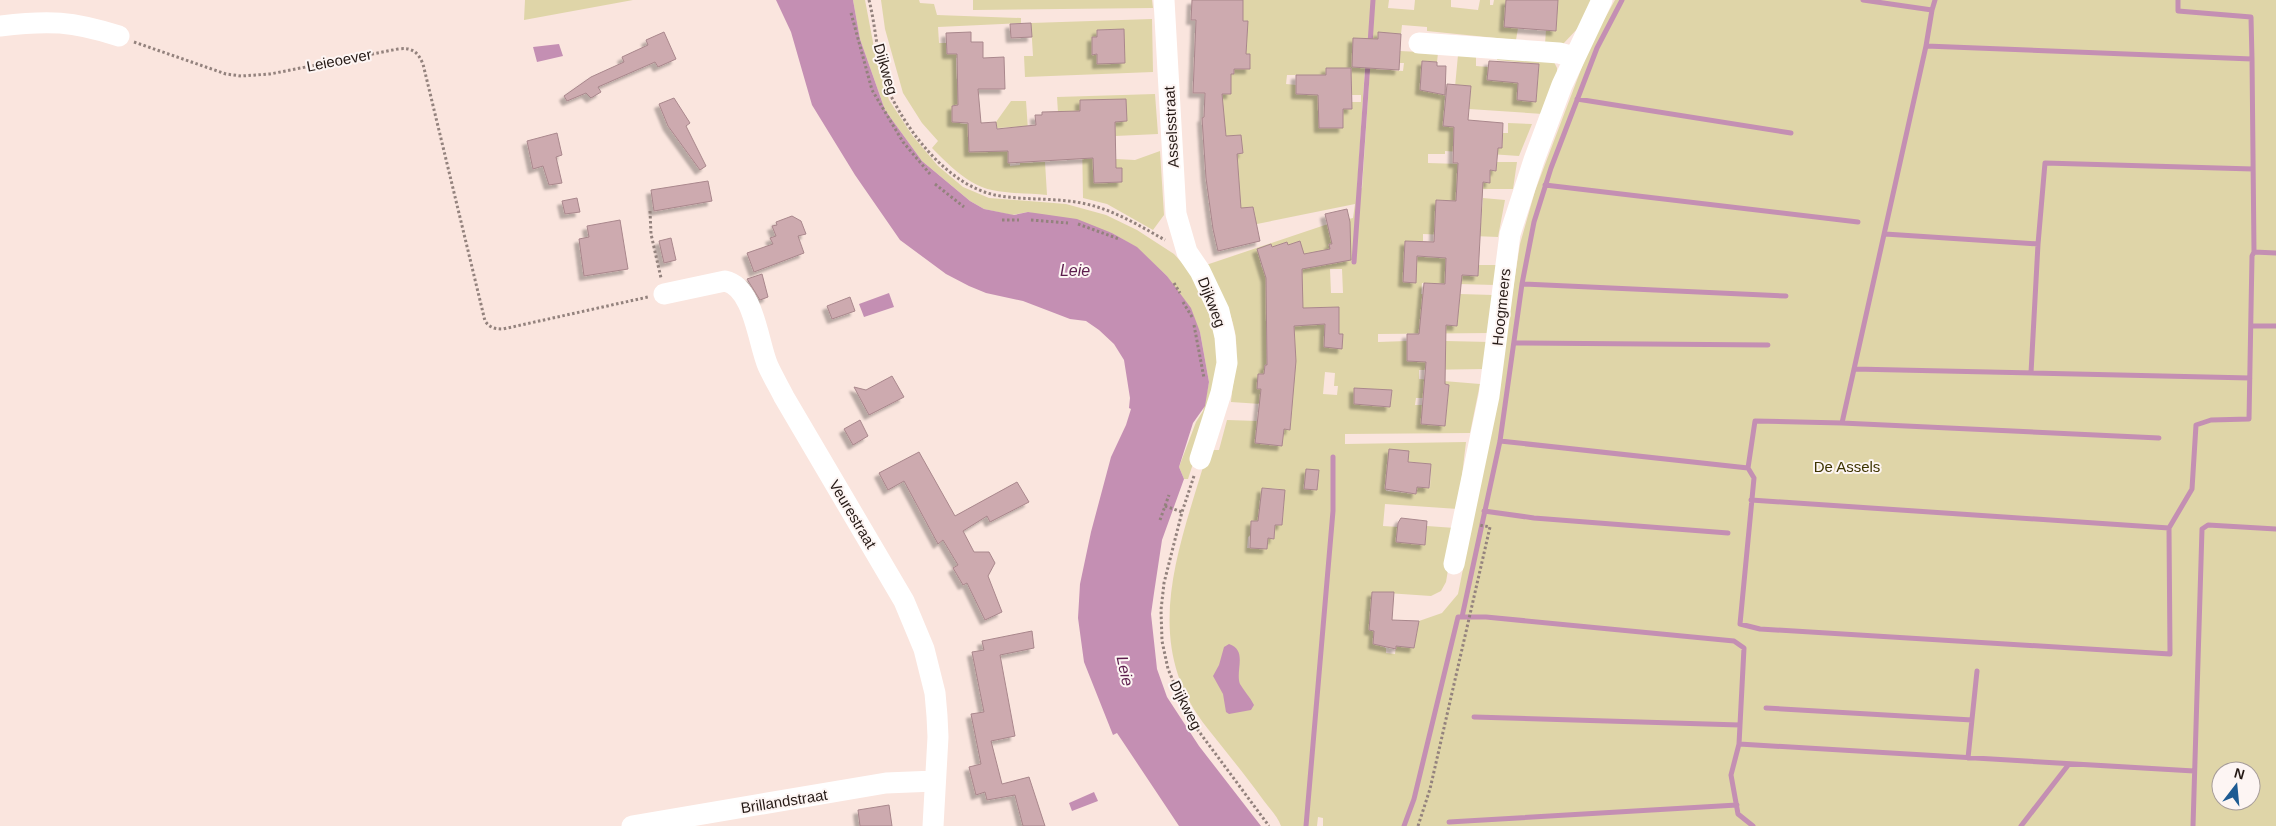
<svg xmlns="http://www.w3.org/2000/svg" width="2276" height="826" font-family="Helvetica,sans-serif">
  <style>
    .green { fill: #dfd5a8; fill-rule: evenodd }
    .water { fill: #c48fb3 }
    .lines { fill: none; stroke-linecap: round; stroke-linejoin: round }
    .stream { stroke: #c48fb3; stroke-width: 5 }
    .building { fill: #cdaaaf; stroke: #a9878c; filter: url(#shadow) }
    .path { stroke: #93827d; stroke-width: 3; stroke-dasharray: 2.5 2.5; stroke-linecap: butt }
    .minor { stroke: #fff; stroke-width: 21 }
    .labels { text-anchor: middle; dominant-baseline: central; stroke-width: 4; stroke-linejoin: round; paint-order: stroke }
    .street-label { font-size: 15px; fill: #251915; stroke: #fdf5f3 }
    .park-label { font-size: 15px; fill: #3d3401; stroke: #fdf5f3 }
    .water-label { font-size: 16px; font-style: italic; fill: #5c1d4d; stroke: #fdf5f3 }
  </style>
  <defs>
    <filter id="shadow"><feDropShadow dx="-4.5" dy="4.5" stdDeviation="1" flood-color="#0004"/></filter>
  </defs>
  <rect width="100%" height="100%" fill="#fae5de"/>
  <path class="green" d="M525 0H633L524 20Z
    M853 0H865L876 58 889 100 912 135 938 166 963 187 989 198 1066 204 1106 215 1137 230 1174 254 1192 274 1207 299 1220 363 1211 409 1188 479H1184L1179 467 1196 422 1203 411 1209 382 1200 332 1167 276 1136 247 1112 233 1028 212 1012 215 984 209 970 201 922 161 885 110 860 39Z
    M881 0H919L920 3 934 4 937 15 1021 18V23L938 27 939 43H946L947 54H962V58H956L957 85H974L964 104 952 106V122L966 124 981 121 985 139 1020 138 1018 127 997 128 996 122 1011 101H1026L1028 130 1059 128 1057 97 1155 94 1158 134 1115 136 1093 147 1094 183 1122 182V169L1116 168V159L1135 160 1160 151 1164 215 1153 230 1107 204 1083 198 1082 138 1008 144 1010 166 1020 165V163L1045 162 1047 195C1029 193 1010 194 992 190 968 185 949 165 932 148L938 141 922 123 903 93 885 29Z
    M973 0H1152L1153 8 973 10Z
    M1243 0H1389L1388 8 1414 10 1415 0H1451V7L1478 10 1480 0H1490V5H1493L1494 0H1593L1579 27 1563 44H1545L1546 30 1556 31 1557 11 1506 7 1518 28 1516 40 1427 31V27L1402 25 1401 34 1378 33 1376 69 1403 71 1404 63H1399L1400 51 1438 53 1437 62 1422 61 1420 90 1445 95 1443 125 1465 127 1464 145 1502 148 1503 133H1508V123L1532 124 1519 156 1445 151V154H1428V163L1460 164 1466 181 1489 183 1490 170 1496 171 1497 162H1517L1513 189H1456V201L1436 200 1457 222 1481 223 1483 198 1505 200 1498 237 1423 234V241H1405L1404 256 1446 258 1454 275 1478 276 1479 265H1496L1495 285 1422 283 1421 294H1423L1420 322 1457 326 1460 294 1493 295 1491 333 1378 334V342L1407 341V361L1445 362 1446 341 1490 342 1484 369 1419 370V379L1480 384 1470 433 1345 434V444L1466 442 1458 509 1385 504 1383 526 1398 527 1397 542 1425 545 1427 526 1455 528 1446 582 1441 591 1431 596 1372 592 1369 630 1374 631 1373 644 1383 645V647L1386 648V653L1395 654 1396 646 1414 648 1419 621 1442 613 1458 594 1493 419 1520 244 1535 191 1591 43 1615 0H2276V826H1323V818L1318 817 1317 826H1281C1278 817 1270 809 1264 801 1246 776 1227 753 1208 729 1137 641 1181 545 1208 450H1219L1227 420 1258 421 1255 443 1281 446 1284 429 1290 430 1292 406 1231 402C1233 380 1239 355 1235 332 1231 309 1217 286 1206 265L1328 224 1353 218 1355 204 1247 226 1255 218 1253 207 1238 209 1221 103V94H1231V80L1206 73 1234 74V69H1250V54H1232L1248 21 1224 19 1230 5H1243ZM1366 53H1371L1362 188 1357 189ZM1327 68H1351L1352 95H1361V102H1351V109H1337L1326 75ZM1287 75H1302L1311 95 1296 94V85L1286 84ZM1287 242 1267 267 1262 268 1260 260 1267 246 1270 244 1272 247ZM1330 269H1342L1343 293H1331ZM1339 307V323L1309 325 1305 308ZM1293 316 1278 348 1267 349 1266 318ZM1265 365 1295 366 1263 389H1257L1258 374H1264ZM1325 372 1335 373 1334 386H1338L1337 395 1323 394ZM1425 382 1449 385 1445 426 1421 424 1423 405H1415L1416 398H1423ZM1362 388 1392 391 1390 407 1361 405ZM1388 460 1431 464 1430 488 1417 487 1416 494 1386 491ZM1262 488 1281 489 1280 504 1284 505 1282 525H1275L1274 539 1268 538 1267 549 1247 548 1248 537C1262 531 1260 502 1262 488ZM2221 771H2251V801H2221Z
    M1152 19 1153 72 1025 77 1024 56H1033L1031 23ZM1118 29V36L1097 64V55L1092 54V37H1097V30Z
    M1458 55 1476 56V66L1488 67V78L1518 83 1517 100 1536 101 1539 64 1497 60 1498 56 1553 60 1557 68V74L1543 114 1469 109 1471 86 1457 85 1453 108Z"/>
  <path class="water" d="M776 0H853L860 39 885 110 922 161 970 201 984 209 1014 215 1028 212 1077 219 1112 233 1137 247 1167 276 1191 308 1200 332 1209 382 1205 406 1193 423 1179 467 1184 479 1162 540 1154 593 1151 614 1157 669 1167 697 1199 746 1261 826H1179L1117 733 1113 735 1084 662 1078 618 1080 584 1091 532 1111 457 1126 425 1131 409 1129 408 1130 398 1124 360 1114 344 1099 330 1086 321 1070 319 1023 301 986 293 969 286 946 274 900 240 855 175 812 105 791 32Z
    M559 44 563 56 537 62 533 47Z
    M889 293 894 307 864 317 859 304Z
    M1229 644C1248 650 1235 671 1240 684 1244 691 1250 697 1254 705L1251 710 1229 714 1226 712 1223 694 1213 676 1219 665 1224 647Z
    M1094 792 1098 801 1072 811 1069 803Z"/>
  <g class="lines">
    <path class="stream" d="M1863 0 1932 10 1926 46 2252 59 2254 252 2276 253
      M2178 0V11L2251 17 2252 59
      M1932 10 1935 0
      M1370 44 1373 0
      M1577 99 1791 133
      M1545 185 1858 222
      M1885 234 2038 244 2045 163 2253 169
      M1354 262 1368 63
      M1522 284 1786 296
      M2251 326H2276
      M1514 343 1768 345
      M1854 369 2250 378
      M2031 373 2038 244
      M1842 423 2159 438
      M1500 441 1748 468 1754 478 1740 624 1760 629 2170 654 2169 528 2192 489 2196 425 2211 420 2249 419 2252 256 2254 252
      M1748 468 1755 421 1842 423 1926 46
      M1751 500 2169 528
      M1484 511 1534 518 1728 533
      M1462 617 1500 441 1522 284 1534 222 1551 168 1597 48 1622 0
      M1766 708 1972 720
      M1474 717 1740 725
      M1739 744 1731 775 1738 814 1753 826
      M1968 758 1977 671
      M1449 822 1737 805
      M1306 826 1333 511V457
      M1404 826 1414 799 1458 617H1486L1734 641 1744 648 1739 744 2194 771
      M2021 826 2069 764
      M2193 826 2202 529 2208 525 2276 529"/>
  </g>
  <path class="building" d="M1192 0H1243V21H1248L1246 54H1250V69H1234V74H1231V94H1222L1226 136 1241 135 1243 153 1237 154 1241 208 1253 207 1260 241 1218 251 1213 229 1206 178 1202 118 1204 117 1205 93H1193L1196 20H1191Z
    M1506 0H1558L1556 31 1504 27Z
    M1031 23 1032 37 1011 38 1010 24Z
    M1124 29 1125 63 1097 64V54L1092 55V37H1097V30Z
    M664 32 676 59 658 67 655 62 598 87 601 92 591 98 586 93 567 101 564 96 591 77 624 62 622 57 648 45 646 40Z
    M971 32V42H983V58L1004 57 1005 89H978L981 123 996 122 997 129 1036 125 1035 115H1042V112L1080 111V100L1126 99 1127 121 1115 122 1116 168H1122V182L1094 183 1093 158 1008 163V151L969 152 968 123 952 122V106L958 105 957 54H947L946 33Z
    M1378 32 1401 34 1399 70 1352 67 1353 38 1378 39Z
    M1422 61 1437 62V66H1446L1445 95 1420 90Z
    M1489 61 1539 64 1536 102 1517 100 1518 83 1487 80Z
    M1326 68H1351L1352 109H1343V128H1319L1318 95 1296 94V75H1326Z
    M1447 84 1471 86 1468 120 1503 123 1502 148H1498L1496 171 1490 170V183L1483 182 1478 276 1462 275 1457 326 1446 325 1445 384 1449 385 1445 426 1421 424 1426 362 1407 361V334H1419L1424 283 1445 284 1446 258 1417 256 1416 283 1403 282 1405 241 1434 242 1436 200 1456 201 1458 163H1453L1454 127 1443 126Z
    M674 98 690 123 686 126 706 166 700 170 668 126 659 104Z
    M557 133 562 155 556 157 562 183 549 185 543 166 533 169 527 141Z
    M708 181 712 201 654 211 651 190Z
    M577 198 580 212 565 214 562 201Z
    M1347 209 1350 222 1351 260 1302 269 1303 308 1339 307V334H1343L1342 349 1324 347 1325 324 1294 326 1296 361 1290 430 1284 429 1282 446 1255 443 1261 389H1257L1258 374H1264L1265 365H1267L1266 278 1257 249 1271 244 1272 247 1287 242 1288 245 1300 241 1304 254 1330 249 1329 244H1332L1325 214Z
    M792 216 801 221 806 234 798 236 804 253 754 272 747 253 773 244 770 238 776 236 772 226 777 225 776 222Z
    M620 220 628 269 584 276 579 239 589 237 587 226Z
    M671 238 676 260 664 263 659 241Z
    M762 274 768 297 760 300 747 279Z
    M850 297 855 311 832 319 827 306Z
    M892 376 904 397 869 415 854 387 866 390Z
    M1354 388 1392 390 1390 407 1354 404Z
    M860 420 868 436 853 445 844 429Z
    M1389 449 1409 451 1408 462 1431 464 1429 488 1417 487 1416 494 1385 489Z
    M919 452 955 516 1017 482 1029 502 990 522 987 516 963 531 974 552H989L995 563 988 576 1002 612 985 620 967 583 963 585 953 568 958 565 943 540 938 544 904 481 888 490 879 473Z
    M1306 469 1319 470 1317 490 1304 489Z
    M1262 488 1285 490 1282 525H1275L1274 539 1268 538 1267 549 1250 548 1251 521H1258Z
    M1401 518 1427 521 1425 545 1396 542 1398 523Z
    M1372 592H1394L1392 620 1419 621 1414 648 1396 646V649L1373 644 1374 631 1369 630Z
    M1032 631 1034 648 1000 655 1015 736 991 741 1002 784 1029 777 1045 826H1023L1015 795 987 800 985 792 976 795 969 767 981 764 971 714 984 712 972 652 984 650 982 641Z
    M889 805 892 826H860L858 810Z"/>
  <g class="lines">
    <path class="path" d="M869 0C877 31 877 67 891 96 911 136 949 185 995 195 1025 201 1056 197 1086 204 1114 210 1140 226 1165 240
      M851 13 872 90 903 142 930 174
      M134 42 226 74 241 76 270 74 398 49C412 47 418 52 423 64L485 321C490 328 495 329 503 329L648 297
      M935 184 964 207
      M650 211 651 234 661 278
      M1002 220H1019
      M1031 220 1068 223
      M1078 224 1119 239
      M1174 283 1180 293
      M1183 302 1192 317
      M1194 325 1204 378
      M1194 476 1182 512 1164 583 1161 610 1162 641 1168 669 1189 718 1269 826
      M1165 506 1182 512
      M1160 520 1169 495
      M1418 826 1430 789 1490 527 1479 525"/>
    <path class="minor" d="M1164 0 1176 214 1187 252 1200 271 1219 311 1225 337 1227 363 1221 393 1200 459
      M0 26C49 20 72 21 119 36
      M1419 43 1559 53 1574 57
      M664 294 725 281C754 287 758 343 768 366 773 377 779 387 784 397L904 601 924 649 935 693 937 716 938 737 933 826
      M1454 564 1489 396 1510 234 1534 160 1562 85 1602 0
      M632 826 886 783 935 781"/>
  </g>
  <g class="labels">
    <g class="street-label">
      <text transform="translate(339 60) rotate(-11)">Leieoever</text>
      <text transform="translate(886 69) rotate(74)">Dijkweg</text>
      <text transform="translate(1171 127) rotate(-93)">Asselsstraat</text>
      <text transform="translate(1212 302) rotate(69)">Dijkweg</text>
      <text transform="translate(1501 307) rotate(-84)">Hoogmeers</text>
      <text transform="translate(853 514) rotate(59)">Veurestraat</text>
      <text transform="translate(1186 705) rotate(63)">Dijkweg</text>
      <text transform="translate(784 801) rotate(-9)">Brillandstraat</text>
    </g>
    <g class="park-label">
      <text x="1847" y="466">De Assels</text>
    </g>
    <g class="water-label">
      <text x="1075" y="270">Leie</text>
      <text transform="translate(1125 671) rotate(78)">Leie</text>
    </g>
  </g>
  <g transform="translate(2236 786) rotate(16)"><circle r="24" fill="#fdf5f3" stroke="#a79d9a"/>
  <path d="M0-4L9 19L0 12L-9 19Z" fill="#1e5b92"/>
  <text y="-8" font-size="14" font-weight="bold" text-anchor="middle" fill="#251915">N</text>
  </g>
</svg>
